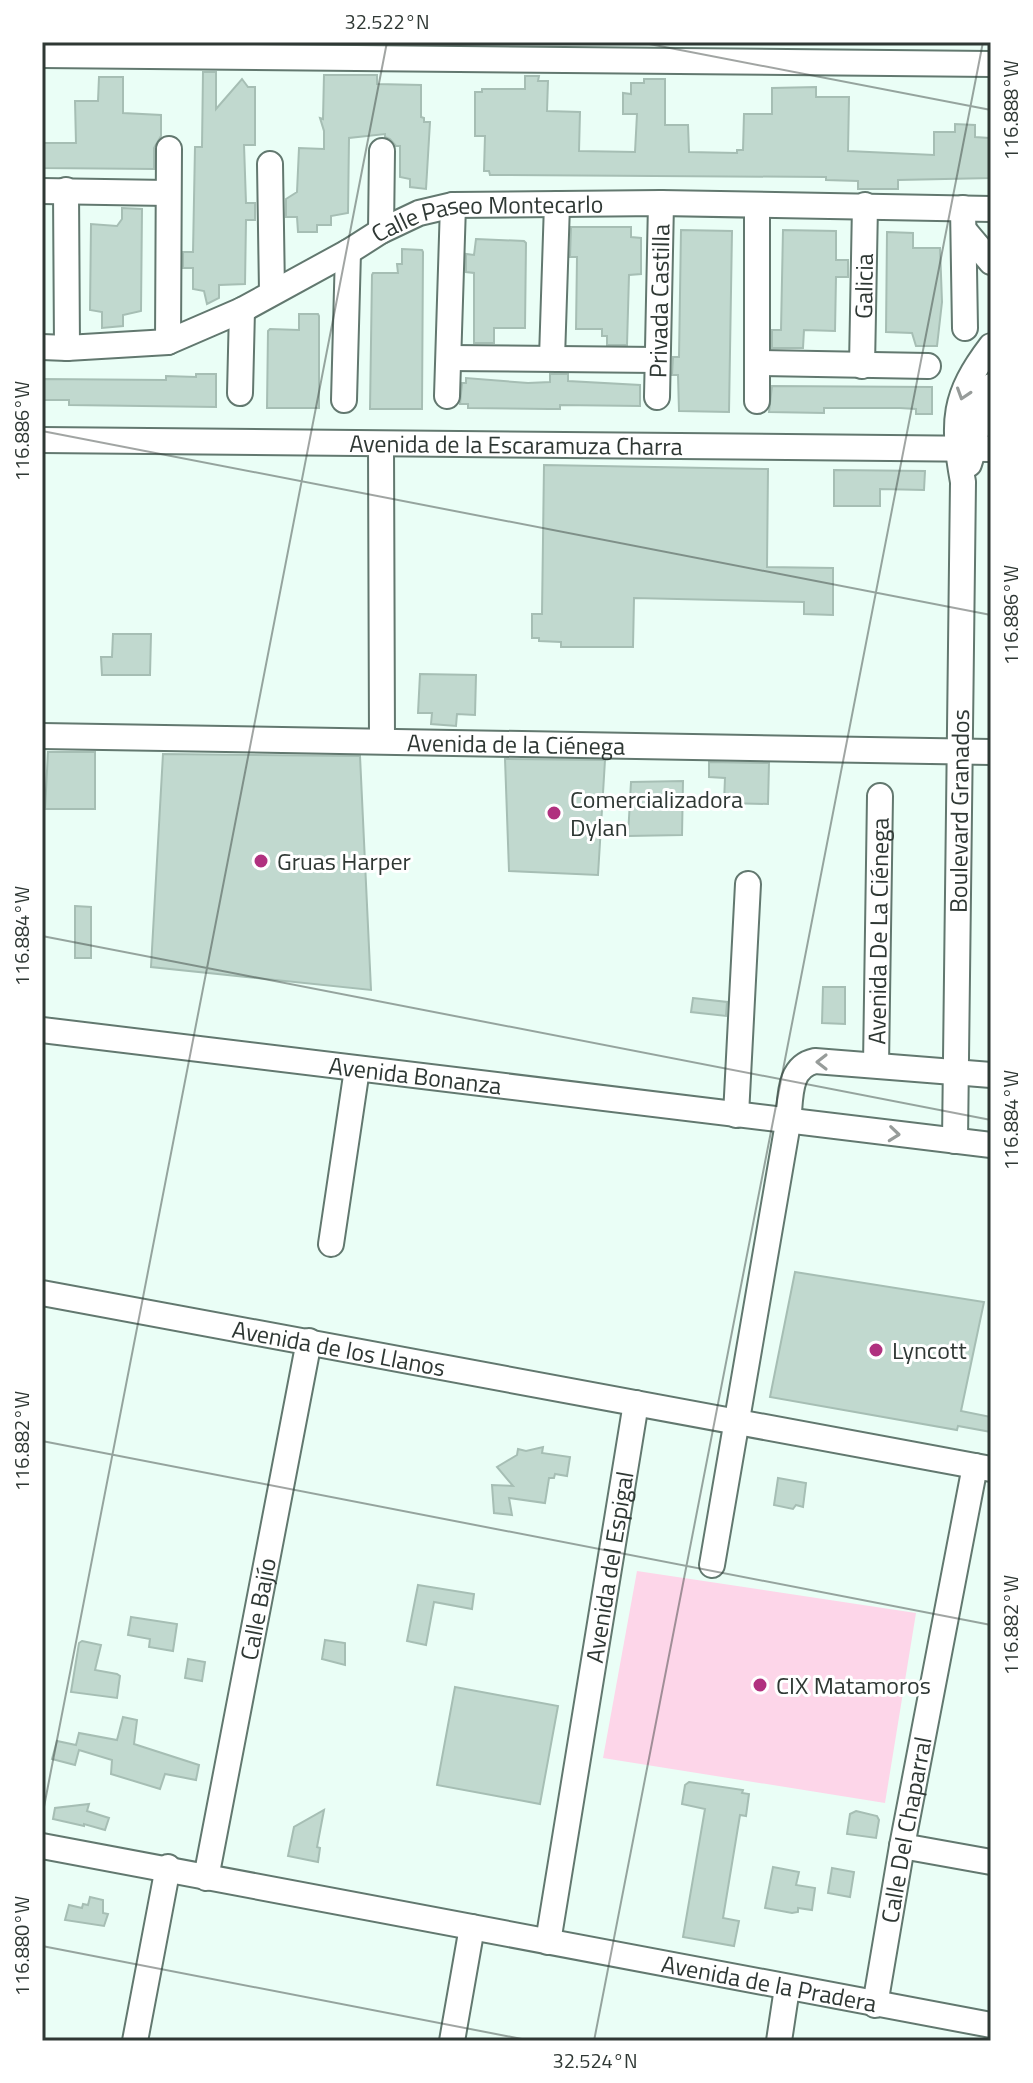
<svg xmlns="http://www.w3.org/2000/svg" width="1033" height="2083" font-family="'Titillium Web',sans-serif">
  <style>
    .green { fill: #fdd6e9 }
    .building { fill: #c1d9cf; stroke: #a6beb4; stroke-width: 2 }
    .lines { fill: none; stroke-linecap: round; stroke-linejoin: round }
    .minor-casing { stroke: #62786f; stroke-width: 28 }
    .minor { stroke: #fff; stroke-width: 24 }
    .oneway { stroke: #979c9a }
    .ticks { fill: none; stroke: #2f3834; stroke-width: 2; stroke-opacity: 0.45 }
    .poi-dot { fill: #b0317f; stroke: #fff; stroke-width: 3 }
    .labels { text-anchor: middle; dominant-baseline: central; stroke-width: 6; stroke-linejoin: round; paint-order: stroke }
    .street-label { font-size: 24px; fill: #2f3834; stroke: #fff }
    .poi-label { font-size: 24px; fill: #2f3834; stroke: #fff; text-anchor: start }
    .neatline { fill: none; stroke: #2f3834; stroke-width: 3 }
    .ticks-label { font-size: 20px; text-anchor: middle; fill: #2f3834 }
  </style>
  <rect width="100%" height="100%" fill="#eafef6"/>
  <path class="green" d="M637 1571 916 1613 885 1803 603 1758Z"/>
  <path class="building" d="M203 72H216V109L242 79 248 87H255V145H244L246 203H255V220H246L245 284 219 285V298L207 304 204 291 193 289V268H183V252H193L195 147H202Z
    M324 75H377V84L421 85V117L424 118V122H430L426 189 410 187V179L400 177V146H396L390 139 385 137V134L349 138 348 213 331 216V225H317V232H298L297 217H286V199L297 192 299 148 324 149V131L320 118 323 119Z
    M525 76H539L538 81H548L547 111 580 112 579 151 635 152 637 114H623V93L631 94V83H644V79H665V125H688L689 152 737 153V150H743L744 114H772V88L816 87V97H849L848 151 934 155V132H955V124L975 125V137L989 138 991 178 898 180V189H858V181L826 180V177L490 175 489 171H484L485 136H475V92H482V89H525Z
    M99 77H123V113L161 115V136L154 148V169L42 168V143H76L75 101H98Z
    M122 208 142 209 141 311 123 315V326L102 328V312L90 310 91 224 117 226 122 219Z
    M571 227H631V237L641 238V274L629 275 627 345H607V336H602V329H576L577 257H570Z
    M681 230 732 231 729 412 679 411 678 375H672L673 357H679Z
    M783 230 836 231V260H848V277H836L835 331 804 330 803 348H772V330H781Z
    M887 232 913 233V248H940L942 302 937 346H916L912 333 886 332Z
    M476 239 524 241 526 243 525 328H494V343H474V273L466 272V254L474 255Z
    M402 249 422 250 423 252 422 409H370L372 275 373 273H398L397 264H402Z
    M299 314H318L319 316V408H267L268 331 270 329 299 330Z
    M196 374H216V407L69 405V400H42V379L166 380V376L196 377Z
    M550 374H568V381L640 385V406L560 405V409H549L468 408V404H460L462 383H466V378L528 383 550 382Z
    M772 386 932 387V414H916V409L900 408H824V413L769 412Z
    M544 465 768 469 767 567 833 568V615L804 614V602L634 598 633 647H561V642L539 641V638H532V614H542Z
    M834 470 925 471 924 490 880 489V506H834Z
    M113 634H151L150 675H102L101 657H112Z
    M420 674 476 675 475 715 457 714 456 726 431 724 432 713H418Z
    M48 752H95V809H45Z
    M163 754 360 756 371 990 151 967Z
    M505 759 605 760 598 875 509 871Z
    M709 762 769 763 768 804 724 803 725 778 709 777Z
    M683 781 682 835 628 836 631 782Z
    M75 906 91 907V958H75Z
    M823 987H845V1024L822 1023Z
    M693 998 727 1002 726 1016 691 1012Z
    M795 1272 984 1302 961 1411 991 1417V1432L958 1426 957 1430 770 1397Z
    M543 1447 542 1453 570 1457 567 1476 555 1474 554 1478H549L545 1503 509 1498 512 1515 494 1513 492 1485 513 1486 497 1467 517 1455 518 1449 526 1451Z
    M778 1478 806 1483 803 1507 796 1505 793 1509 774 1505Z
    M418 1585 474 1594 472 1609 434 1602 426 1645 407 1641Z
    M131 1617 177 1624 173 1651 149 1647 150 1639 128 1635Z
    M325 1640 345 1643V1665L322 1659Z
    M82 1641 101 1645 95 1670 117 1674 120 1676 117 1698 71 1692 79 1643Z
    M188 1659 205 1662 202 1681 185 1678Z
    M455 1687 558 1706 540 1804 437 1785Z
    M123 1717 137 1720 134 1744 199 1765 196 1780 165 1774 160 1789 111 1774 112 1760 79 1750 75 1765 52 1759 57 1741 76 1745 79 1733 117 1740Z
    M689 1782 743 1790 742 1793 749 1794 746 1816 740 1815 723 1918 739 1921 734 1946 683 1937 705 1809 682 1804 685 1785Z
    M89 1804 87 1811 109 1818 105 1830 84 1824V1826L53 1819 55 1808Z
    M324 1810 317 1847 320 1848 318 1862 288 1856 294 1827Z
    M856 1811 877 1816 879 1820 876 1838 847 1834 850 1814Z
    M773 1867 799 1872 796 1885 815 1888 812 1910 798 1908V1912L792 1913 765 1908Z
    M832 1868 854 1872 850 1897 828 1893Z
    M90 1897 103 1900V1913L108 1914 104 1926 65 1920 69 1905 82 1908 83 1904 88 1905Z"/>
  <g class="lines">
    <defs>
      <g id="minor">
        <path d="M42 55 991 64"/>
        <path d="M270 164 272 292"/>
        <path d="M66 190 67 348"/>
        <path d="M42 191 168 193"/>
        <path d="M963 208 965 328"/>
        <path d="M964 230 991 262"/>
        <path d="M381 231 382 151"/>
        <path d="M168 342 169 149"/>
        <path id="s1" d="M42 347 67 348 168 342 242 310 348 252 381 231 419 213 453 205 661 203 991 209"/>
        <path d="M449 358 657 360"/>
        <path d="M552 358 557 204"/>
        <path d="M758 363 928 366"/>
        <path id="s2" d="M862 366 865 205"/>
        <path d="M240 393 242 310"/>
        <path d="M447 396 453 205"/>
        <path id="s3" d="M657 397 661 203"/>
        <path d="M344 400 348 252"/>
        <path d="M757 401V205"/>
        <path id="s4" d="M42 440 991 449"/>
        <path d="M381 445 382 741"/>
        <path d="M969 464 974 448 979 412 991 386"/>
        <path id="s5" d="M42 736 991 752"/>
        <path id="s6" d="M42 1030 991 1145"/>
        <path id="s7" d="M876 1065 880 796"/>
        <path d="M736 1115 748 884"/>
        <path id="s8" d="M955 1141 963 482C952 421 953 396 991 346"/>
        <path d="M331 1244 357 1069"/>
        <path id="s9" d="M42 1293 991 1469"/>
        <path d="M712 1565 788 1123C791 1100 787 1067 815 1061L991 1075"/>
        <path id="s10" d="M42 1846 991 2025"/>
        <path d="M902 1846 991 1862"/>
        <path id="s11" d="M206 1878 309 1341"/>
        <path id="s12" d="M548 1942 636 1403"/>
        <path id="s13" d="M875 2005 902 1846 975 1466"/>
        <path d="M135 2041 168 1867"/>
        <path d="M452 2041 472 1927"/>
        <path d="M779 2041 787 1988"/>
      </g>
    </defs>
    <use href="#minor" class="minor-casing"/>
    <use href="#minor" class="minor"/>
  </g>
  <defs><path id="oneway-chevron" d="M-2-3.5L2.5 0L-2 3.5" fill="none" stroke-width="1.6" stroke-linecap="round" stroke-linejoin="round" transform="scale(2)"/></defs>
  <g class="oneway">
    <use href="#oneway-chevron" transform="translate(963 394) rotate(108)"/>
    <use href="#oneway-chevron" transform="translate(822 1062) rotate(-180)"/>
    <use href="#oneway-chevron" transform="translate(894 1134) rotate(6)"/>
  </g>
  <path class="ticks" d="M639 42 991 110M42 431 991 615M42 936 991 1120M42 1441 991 1625M42 1817 387 42M42 1946 532 2041M594 2041 983 42"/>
  <g class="poi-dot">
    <circle cx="554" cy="813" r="8"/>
    <circle cx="261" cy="861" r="8"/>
    <circle cx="876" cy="1350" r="8"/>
    <circle cx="760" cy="1685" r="8"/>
  </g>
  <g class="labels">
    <g class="street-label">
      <text stroke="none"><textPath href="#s1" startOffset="476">Calle Paseo Montecarlo</textPath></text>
      <text stroke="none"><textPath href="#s2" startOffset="80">Galicia</textPath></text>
      <text stroke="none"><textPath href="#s3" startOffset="96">Privada Castilla</textPath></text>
      <text stroke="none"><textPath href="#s4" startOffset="474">Avenida de la Escaramuza Charra</textPath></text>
      <text stroke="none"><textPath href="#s5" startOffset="474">Avenida de la Ciénega</textPath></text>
      <text stroke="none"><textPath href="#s8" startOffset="330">Boulevard Granados</textPath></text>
      <text stroke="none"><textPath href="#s7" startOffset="134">Avenida De La Ciénega</textPath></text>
      <text stroke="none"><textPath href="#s6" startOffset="376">Avenida Bonanza</textPath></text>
      <text stroke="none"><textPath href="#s9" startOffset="302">Avenida de los Llanos</textPath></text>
      <text stroke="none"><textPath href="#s12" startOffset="380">Avenida del Espigal</textPath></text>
      <text stroke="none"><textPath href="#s11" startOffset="274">Calle Bajío</textPath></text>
      <text stroke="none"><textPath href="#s13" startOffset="178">Calle Del Chaparral</textPath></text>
      <text stroke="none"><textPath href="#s10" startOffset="740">Avenida de la Pradera</textPath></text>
    </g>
    <g class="poi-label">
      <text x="570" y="799">Comercializadora<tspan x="570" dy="28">Dylan</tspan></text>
      <text x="277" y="861">Gruas Harper</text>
      <text x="892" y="1350">Lyncott</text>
      <text x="776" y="1685">CIX Matamoros</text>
    </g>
  </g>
  <rect width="1033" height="2083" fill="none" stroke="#ffffff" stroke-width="88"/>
  <rect x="44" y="44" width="945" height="1995" class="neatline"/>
  <g class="ticks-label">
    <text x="387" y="29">32.522°N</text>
    <text transform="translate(1011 110) rotate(-90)" y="7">116.888°W</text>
    <text transform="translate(22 431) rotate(-90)" y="7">116.886°W</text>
    <text transform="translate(1011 615) rotate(-90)" y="7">116.886°W</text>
    <text transform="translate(22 936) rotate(-90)" y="7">116.884°W</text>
    <text transform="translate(1011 1120) rotate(-90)" y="7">116.884°W</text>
    <text transform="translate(22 1441) rotate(-90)" y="7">116.882°W</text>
    <text transform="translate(1011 1625) rotate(-90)" y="7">116.882°W</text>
    <text transform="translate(22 1946) rotate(-90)" y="7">116.880°W</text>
    <text x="595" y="2068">32.524°N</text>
  </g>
</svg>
